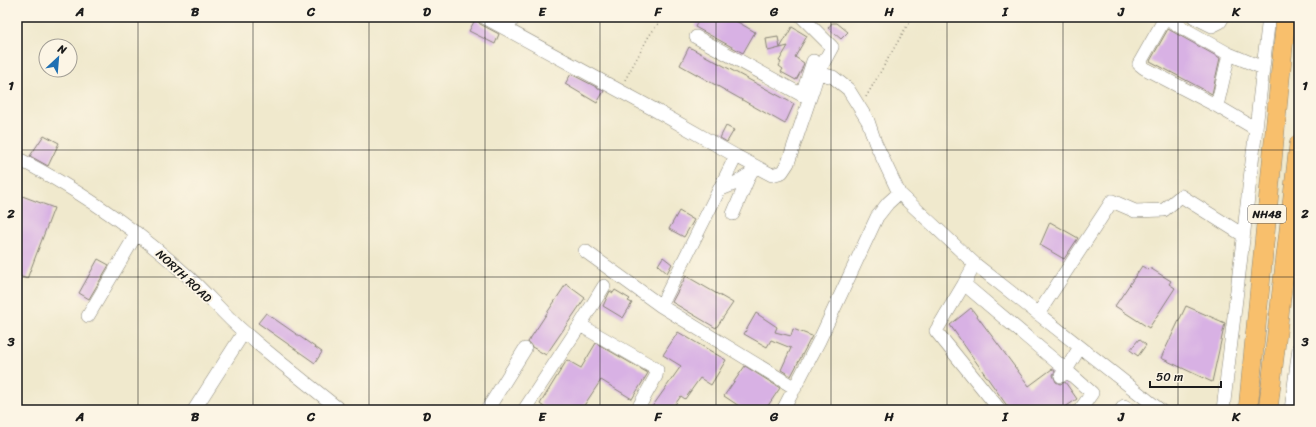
<svg xmlns="http://www.w3.org/2000/svg" width="1316" height="427" font-family="Sriracha,sans-serif">
  <style>
    .building { fill: #d8b1e4 }
    .lines { fill: none; stroke-linecap: round; stroke-linejoin: round }
    .minor-casing { stroke: #868274; stroke-width: 14 }
    .highway-casing { stroke: #868274; stroke-width: 20 }
    .path { stroke: #868274; stroke-width: 1.5; stroke-dasharray: 1 3; stroke-linecap: butt }
    .minor { stroke: #fff; stroke-width: 13 }
    .highway { stroke: #f8bf6c; stroke-width: 19 }
    .grid { fill: none; stroke: #1c1c1c; stroke-width: 1; stroke-opacity: 0.55 }
    .labels { text-anchor: middle; dominant-baseline: central; stroke-width: 4; stroke-linejoin: round; paint-order: stroke }
    .shield { fill: #fcf5e5; stroke: #5f5d58; stroke-width: 1 }
    .shield-label { font-size: 11px; font-weight: bold; fill: #1c1c1c }
    .street-label { font-size: 12px; fill: #1c1c1c; stroke: #fcf5e5 }
    .neatline { fill: none; stroke: #1c1c1c; stroke-width: 1.5 }
    .grid-label { font-size: 13px; text-anchor: middle; font-weight: bold; fill: #1c1c1c }
  </style>
  <rect width="100%" height="100%" fill="#fcf5e5"/>
  <filter id="ink" filterUnits="userSpaceOnUse"><feTurbulence type="fractalNoise" baseFrequency=".025" numOctaves="2"/><feDisplacementMap in="SourceGraphic" scale="8" xChannelSelector="R" yChannelSelector="G"/><feConvolveMatrix kernelMatrix="1 2 1 2 8 2 1 2 1" color-interpolation-filters="sRGB"/></filter>
  <filter id="wash" filterUnits="userSpaceOnUse"><feTurbulence type="fractalNoise" baseFrequency=".012" numOctaves="4" result="noise"/><feDisplacementMap in="SourceGraphic" scale="16" xChannelSelector="R" yChannelSelector="G"/><feGaussianBlur stdDeviation="0.9" result="paint"/><feColorMatrix in="noise" values="0 0 0 0 0 0 0 0 0 0 0 0 0 0 0 0 0 1.4 0 .05"/><feComposite in="paint" operator="in"/></filter>
  <g filter="url(#wash)">
    <rect width="100%" height="100%" fill="#f0e9cd"/>
    <g id="blocks">
      <path class="building" d="M700 17H729L755 32 743 53 695 27Z
        M476 18 480 24 499 34 495 44 469 31Z
        M832 23H837L848 32 841 39 828 28Z
        M792 27 807 36 795 57 804 63 801 71 796 80 781 72 783 69 779 66 781 62 779 61 788 46 768 51 766 39 778 37 780 48Z
        M1168 29 1220 58 1212 94 1150 61Z
        M689 47 794 104 785 124 680 65Z
        M571 74 604 91 597 103 565 84Z
        M726 126 734 130 727 142 720 138Z
        M44 135 59 143 48 166 30 156Z
        M17 194 54 208 27 279 17 275Z
        M679 211 694 220 684 237 669 229Z
        M1050 222 1078 238 1064 259 1040 245Z
        M663 257 672 264 667 273 658 265Z
        M98 259 109 265 89 299 79 293Z
        M1142 266 1148 270 1150 268 1171 281 1169 284 1175 288 1149 328 1115 306Z
        M686 276 733 303 716 328 672 302Z
        M566 284 585 298 546 355 532 347 528 342Z
        M615 290 630 299 628 301 632 303 623 318 603 306 610 291 613 293Z
        M1186 306 1225 323 1212 382 1161 358Z
        M971 308 1029 386 1052 369 1055 371 1053 375 1056 382 1060 384 1065 382 1077 399 1061 410H1010L950 325Z
        M266 313 322 352 315 363 258 323Z
        M756 313 777 327 775 332 791 336 793 329 812 336 791 376 781 370 791 348 771 340 767 347 744 334Z
        M678 332 726 360 711 385 700 378 685 399 681 396 671 410H657L652 407 681 366 663 355Z
        M1139 339 1146 345 1138 356 1130 350Z
        M596 343 648 373 632 399 601 380 581 410H548L540 404 567 360 581 368Z
        M745 366 780 388 765 410H745L724 396Z"/>
    </g>
  </g>
  <g filter="url(#ink)">
    <use href="#blocks" fill-opacity="0" stroke="#868274" stroke-width="1"/>
    <g class="lines">
      <defs>
        <path id="minor" d="M484 17 655 110 736 156 772 175 782 172 788 163 813 89 818 73 832 47 802 17
          M1194 17 1212 26 1220 22 1223 17
          M507 29 514 17
          M696 37 802 95 813 61 822 65
          M818 73 833 77 848 89 868 121 875 142 899 193 975 264 1160 410
          M1217 106 1144 68 1139 64 1164 20 1170 21 1229 54
          M1256 129 1217 106 1229 54 1263 68
          M17 158C77 189 133 227 183 272 205 291 222 313 244 332 275 359 308 384 340 410
          M719 190 734 184 750 174
          M733 214 750 174 755 166
          M585 251 661 306 795 388
          M975 264 964 284 1066 370 1080 347
          M964 284 936 331 1000 410
          M604 286 580 325 653 367 657 370 656 376 637 410
          M661 306 736 156
          M1038 314 1112 201 1135 211 1164 210 1181 196 1243 235
          M88 316 137 233
          M1061 376 1066 370 1092 393 1080 410
          M194 410 244 332
          M487 410 525 349
          M524 410 580 325
          M783 410 819 341 877 217 888 203 899 193
          M1121 410 1124 406 1131 410
          M1223 410 1269 17
          M1291 410 1299 348"/>
        <path id="highway" d="M1248 410 1286 17
          M1268 410 1299 144"/>
      </defs>
      <use href="#minor" class="minor-casing"/>
      <use href="#highway" class="highway-casing"/>
      <path class="path" d="M625 80 649 36 663 17
        M866 97 912 17"/>
      <use href="#minor" class="minor"/>
      <use href="#highway" class="highway"/>
    </g>
  </g>
  <path class="grid" d="M138 17V410M253 17V410M369 17V410M485 17V410M600 17V410M716 17V410M831 17V410M947 17V410M1063 17V410M1178 17V410M17 150H1299M17 277H1299"/>
  <g class="labels">
    <rect class="shield" x="1248" y="205" width="38" height="18" rx="3"/>
    <g class="shield-label">
      <text x="1267" y="214">NH48</text>
    </g>
    <g class="street-label">
      <text transform="translate(184 276) rotate(43)">NORTH ROAD</text>
    </g>
  </g>
  <rect width="1316" height="427" fill="none" stroke="#fcf5e5" stroke-width="44"/>
  <g transform="translate(58 58) rotate(26)"><circle r="19" fill="#fcf5e5" stroke="#a29e95"/>
  <path d="M0-3L7 15L0 10L-7 15Z" fill="#1f6fb2"/>
  <text y="-6" font-size="11" font-weight="bold" text-anchor="middle" fill="#1c1c1c">N</text>
  </g>
  <path d="M1150 381v6h71v-6" fill="none" stroke="#1c1c1c" stroke-width="2"/>
  <text x="1156" y="381" font-size="12" fill="#1c1c1c" stroke="#fcf5e5" stroke-width="3" paint-order="stroke">50 m</text>
  <rect x="22" y="22" width="1272" height="383" class="neatline"/>
  <g class="grid-label">
    <text x="80" y="16">A</text>
    <text x="195" y="16">B</text>
    <text x="311" y="16">C</text>
    <text x="427" y="16">D</text>
    <text x="542" y="16">E</text>
    <text x="658" y="16">F</text>
    <text x="774" y="16">G</text>
    <text x="889" y="16">H</text>
    <text x="1005" y="16">I</text>
    <text x="1121" y="16">J</text>
    <text x="1236" y="16">K</text>
    <text x="11" y="90">1</text>
    <text x="1305" y="90">1</text>
    <text x="11" y="218">2</text>
    <text x="1305" y="218">2</text>
    <text x="11" y="346">3</text>
    <text x="1305" y="346">3</text>
    <text x="80" y="421">A</text>
    <text x="195" y="421">B</text>
    <text x="311" y="421">C</text>
    <text x="427" y="421">D</text>
    <text x="542" y="421">E</text>
    <text x="658" y="421">F</text>
    <text x="774" y="421">G</text>
    <text x="889" y="421">H</text>
    <text x="1005" y="421">I</text>
    <text x="1121" y="421">J</text>
    <text x="1236" y="421">K</text>
  </g>
</svg>
